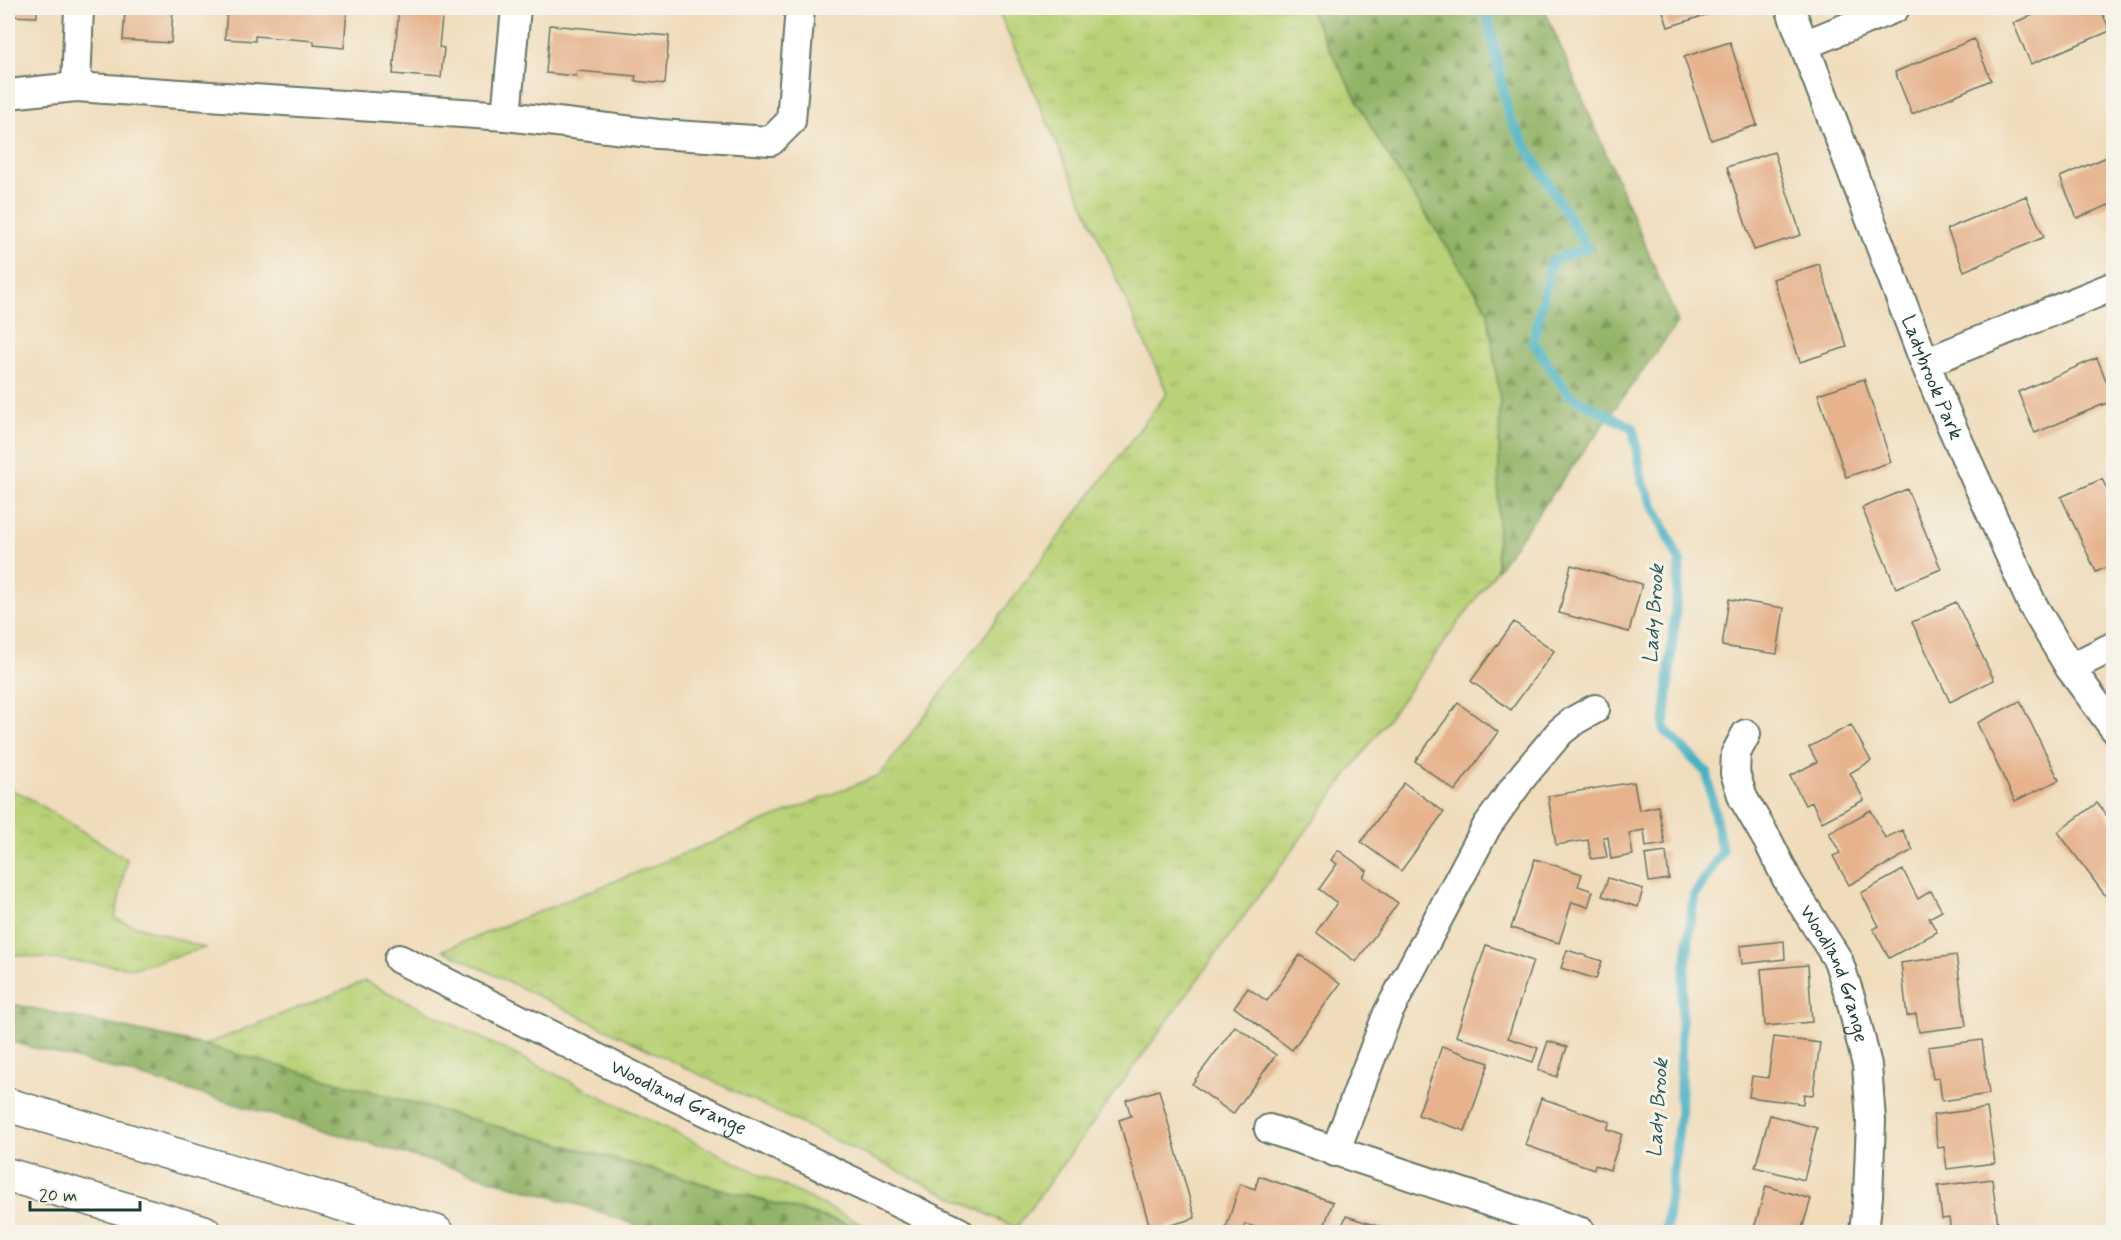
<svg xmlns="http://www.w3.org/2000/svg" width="2121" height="1240" font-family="Mynerve,sans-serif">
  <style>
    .grass { fill: url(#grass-tufts); stroke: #6c8856; stroke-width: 1.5 }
    .forest { fill: url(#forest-firs); stroke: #58784e; stroke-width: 1.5 }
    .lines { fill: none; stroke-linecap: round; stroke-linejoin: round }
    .stream { stroke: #46b1c4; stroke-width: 10 }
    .building { fill: #e6b38d }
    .street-casing { stroke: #687563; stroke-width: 32 }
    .highway-casing { stroke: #687563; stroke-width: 36 }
    .street { stroke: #fff; stroke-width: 28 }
    .highway { stroke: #fff; stroke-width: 33 }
    .labels { text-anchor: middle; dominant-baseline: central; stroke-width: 6; stroke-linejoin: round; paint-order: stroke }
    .street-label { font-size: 20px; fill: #1f3d34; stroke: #f7f3e8 }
    .water-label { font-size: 21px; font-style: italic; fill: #295a58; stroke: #f7f3e8 }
  </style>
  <defs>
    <pattern id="grass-tufts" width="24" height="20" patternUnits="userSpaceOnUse" patternTransform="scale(1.5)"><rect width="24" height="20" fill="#b9d277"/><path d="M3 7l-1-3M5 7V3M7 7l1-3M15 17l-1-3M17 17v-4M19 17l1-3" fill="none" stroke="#9fb568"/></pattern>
    <pattern id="forest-firs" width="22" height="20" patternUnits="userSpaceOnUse" patternTransform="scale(1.5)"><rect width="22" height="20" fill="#92b468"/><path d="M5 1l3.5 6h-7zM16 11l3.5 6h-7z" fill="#779456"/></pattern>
  </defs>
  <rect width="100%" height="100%" fill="#f7f3e8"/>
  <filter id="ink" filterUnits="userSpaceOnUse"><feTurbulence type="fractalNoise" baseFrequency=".0167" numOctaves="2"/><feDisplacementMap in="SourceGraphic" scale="12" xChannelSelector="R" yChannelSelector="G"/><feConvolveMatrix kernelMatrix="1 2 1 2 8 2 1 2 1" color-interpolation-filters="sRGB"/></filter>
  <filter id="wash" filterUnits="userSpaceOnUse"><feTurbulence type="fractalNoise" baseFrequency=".008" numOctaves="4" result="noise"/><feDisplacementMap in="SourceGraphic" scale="24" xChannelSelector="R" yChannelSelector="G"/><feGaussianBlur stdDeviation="1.35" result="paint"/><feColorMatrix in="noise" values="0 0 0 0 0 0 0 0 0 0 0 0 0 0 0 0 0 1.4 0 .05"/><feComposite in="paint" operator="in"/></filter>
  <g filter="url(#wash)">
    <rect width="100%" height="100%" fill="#efdcba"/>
    <path class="grass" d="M997 8H1308L1381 145 1487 309 1500 400 1497 570 1016 1228 443 950 880 775 1167 393Z
      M8 789 24 795 127 859 115 919 205 948 134 968 8 954Z
      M365 981 878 1232 204 1045Z"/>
    <path class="forest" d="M1308 8H1544L1678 322 1497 570 1500 400 1487 309 1381 145Z
      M8 1003 204 1045 875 1232H655L592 1209 133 1074 8 1041Z"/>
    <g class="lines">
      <path class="stream" d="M1486 8 1509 117 1587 248 1552 260 1533 342 1569 395 1633 428 1642 481 1680 562 1664 729 1707 773 1722 852 1694 896 1682 994 1680 1115 1666 1232"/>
    </g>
    <g id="blocks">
      <path class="building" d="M8 8H37V17L8 16Z
        M130 8H173L171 43 123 40 125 10H129Z
        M227 8H347L344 48 314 45V41L255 36V41L225 39Z
        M399 8H443L439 47 444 48 441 78 393 74Z
        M1662 8H1713L1715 12 1668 27Z
        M2050 8H2100L2110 31 2031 64 2013 23Z
        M550 25 669 36 665 84 635 81 636 76 577 71 576 76 546 73Z
        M1974 39 1991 80 1912 114 1895 72Z
        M1730 42 1757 125 1711 140 1684 57Z
        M1774 152 1801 235 1754 250 1727 167Z
        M2114 154V203L2077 218 2060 177Z
        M2026 196 2044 237 1964 271 1947 229Z
        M1819 264 1847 347 1800 362 1773 279Z
        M2097 358 2114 400 2035 433 2018 392Z
        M1864 379 1891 462 1846 477 1818 394Z
        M2102 479 2114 504V564L2096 572 2061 497Z
        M1907 489 1941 569 1896 588 1862 508Z
        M1571 565 1642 584 1629 632 1559 613Z
        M1729 599 1784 608 1777 654 1722 646Z
        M1956 602 1994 680 1950 702 1912 622Z
        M1514 622 1554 651 1511 710 1471 681Z
        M2020 701 2059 780 2015 801 1977 723Z
        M1458 703 1498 732 1455 791 1415 761Z
        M1851 725 1871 761 1850 773 1864 800 1822 822 1812 802 1805 805 1790 776 1817 762 1809 747Z
        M1634 782 1639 810 1658 806 1665 844 1646 847 1644 830 1629 833 1633 855 1611 859 1608 837H1603L1607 857 1591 859 1588 840 1556 845 1548 796Z
        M1404 783 1444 812 1401 871 1361 842Z
        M2097 803 2114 825V900L2110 902 2058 832Z
        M1871 810 1885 838 1902 830 1913 850 1849 885 1833 856 1840 853 1829 833Z
        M1338 850 1367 871 1363 877 1398 903 1356 962 1316 932 1337 903 1319 889 1337 864 1331 860Z
        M1666 852 1669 879 1649 882 1645 855Z
        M1535 859 1582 874 1578 886 1593 891 1588 907 1572 902 1559 943 1511 928Z
        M1903 870 1918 899 1931 891 1942 911 1929 918 1937 932 1889 958 1873 929 1879 926 1861 893Z
        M1608 878 1643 889 1638 907 1602 896Z
        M1784 941 1785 959 1742 964 1740 946Z
        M1486 945 1533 961 1508 1038 1538 1048 1533 1062 1456 1036Z
        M1567 950 1602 961 1596 979 1561 968Z
        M1300 955 1340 984 1292 1050 1234 1007 1248 988 1267 1001Z
        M1956 955 1966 1026 1919 1032 1916 1014 1907 1016 1901 963Z
        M1808 965 1812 1022 1765 1026 1761 969Z
        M1235 1026 1276 1055 1233 1114 1192 1084Z
        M1774 1037 1820 1043 1813 1095 1804 1094 1803 1104 1749 1097 1752 1076 1768 1078Z
        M1982 1040 1989 1094 1942 1101 1939 1078 1933 1079 1928 1047Z
        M1548 1041 1567 1047 1557 1077 1538 1070Z
        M1442 1046 1489 1063 1465 1131 1418 1115Z
        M1159 1090 1195 1218 1151 1231 1119 1120 1131 1116 1126 1100Z
        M1541 1098 1610 1122 1607 1129 1622 1134 1610 1170 1595 1165 1594 1169 1525 1145Z
        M1987 1108 1995 1163 1947 1169 1944 1147 1938 1148 1933 1115Z
        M1770 1115 1817 1128 1804 1180 1755 1167Z
        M1259 1176 1333 1202 1322 1232H1271L1245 1224 1242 1232 1226 1228 1240 1184 1255 1189Z
        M1992 1179 1999 1232H1951L1949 1218 1942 1219 1938 1186Z
        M1766 1186 1811 1199 1801 1232H1753Z
        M1346 1216 1380 1227 1394 1232H1340Z"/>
    </g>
  </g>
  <g filter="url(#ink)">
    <use href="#blocks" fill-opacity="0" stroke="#687563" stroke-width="1.5"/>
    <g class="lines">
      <defs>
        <g id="street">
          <path id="s1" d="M1790 8 1925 363 1952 427 2032 604 2070 668 2114 728"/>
          <path d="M1804 45 1895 8"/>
          <path d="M76 87 79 8"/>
          <path d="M8 94 76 87 506 116 658 134 771 141 791 121 800 8"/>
          <path d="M506 116 516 8"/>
          <path d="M1925 363 2114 286"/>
          <path d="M2070 668 2114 646"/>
          <path id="s2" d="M1746 734 1736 753 1735 773 1743 798 1768 841 1789 883 1838 960 1851 1000 1867 1065 1871 1121 1868 1196 1864 1232"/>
          <path id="s3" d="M399 959 653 1086 959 1232"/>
          <path d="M1269 1129 1581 1232"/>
          <path d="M1335 1152 1388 1013 1487 826 1523 776 1560 732 1575 720 1595 709"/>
        </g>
        <path id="highway" d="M8 1105 436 1232
          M8 1175 204 1232"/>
      </defs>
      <use href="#street" class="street-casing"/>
      <use href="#highway" class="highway-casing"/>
      <use href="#street" class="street"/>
      <use href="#highway" class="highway"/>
    </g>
  </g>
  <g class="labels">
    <g class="street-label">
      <text stroke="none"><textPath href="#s1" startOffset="396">Ladybrook Park</textPath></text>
      <text stroke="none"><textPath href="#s2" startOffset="267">Woodland Grange</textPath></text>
      <text stroke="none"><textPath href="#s3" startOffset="312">Woodland Grange</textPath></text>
    </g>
    <g class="water-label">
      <text transform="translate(1654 614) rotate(-86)">Lady Brook</text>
      <text transform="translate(1658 1108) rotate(-86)">Lady Brook</text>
    </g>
  </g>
  <rect width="2121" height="1240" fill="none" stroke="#f7f3e8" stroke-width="30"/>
  <path d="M30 1201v9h110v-9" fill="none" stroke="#1f3d34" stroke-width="3"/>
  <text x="39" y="1201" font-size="18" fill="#1f3d34" stroke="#f7f3e8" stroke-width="4.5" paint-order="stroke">20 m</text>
</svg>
